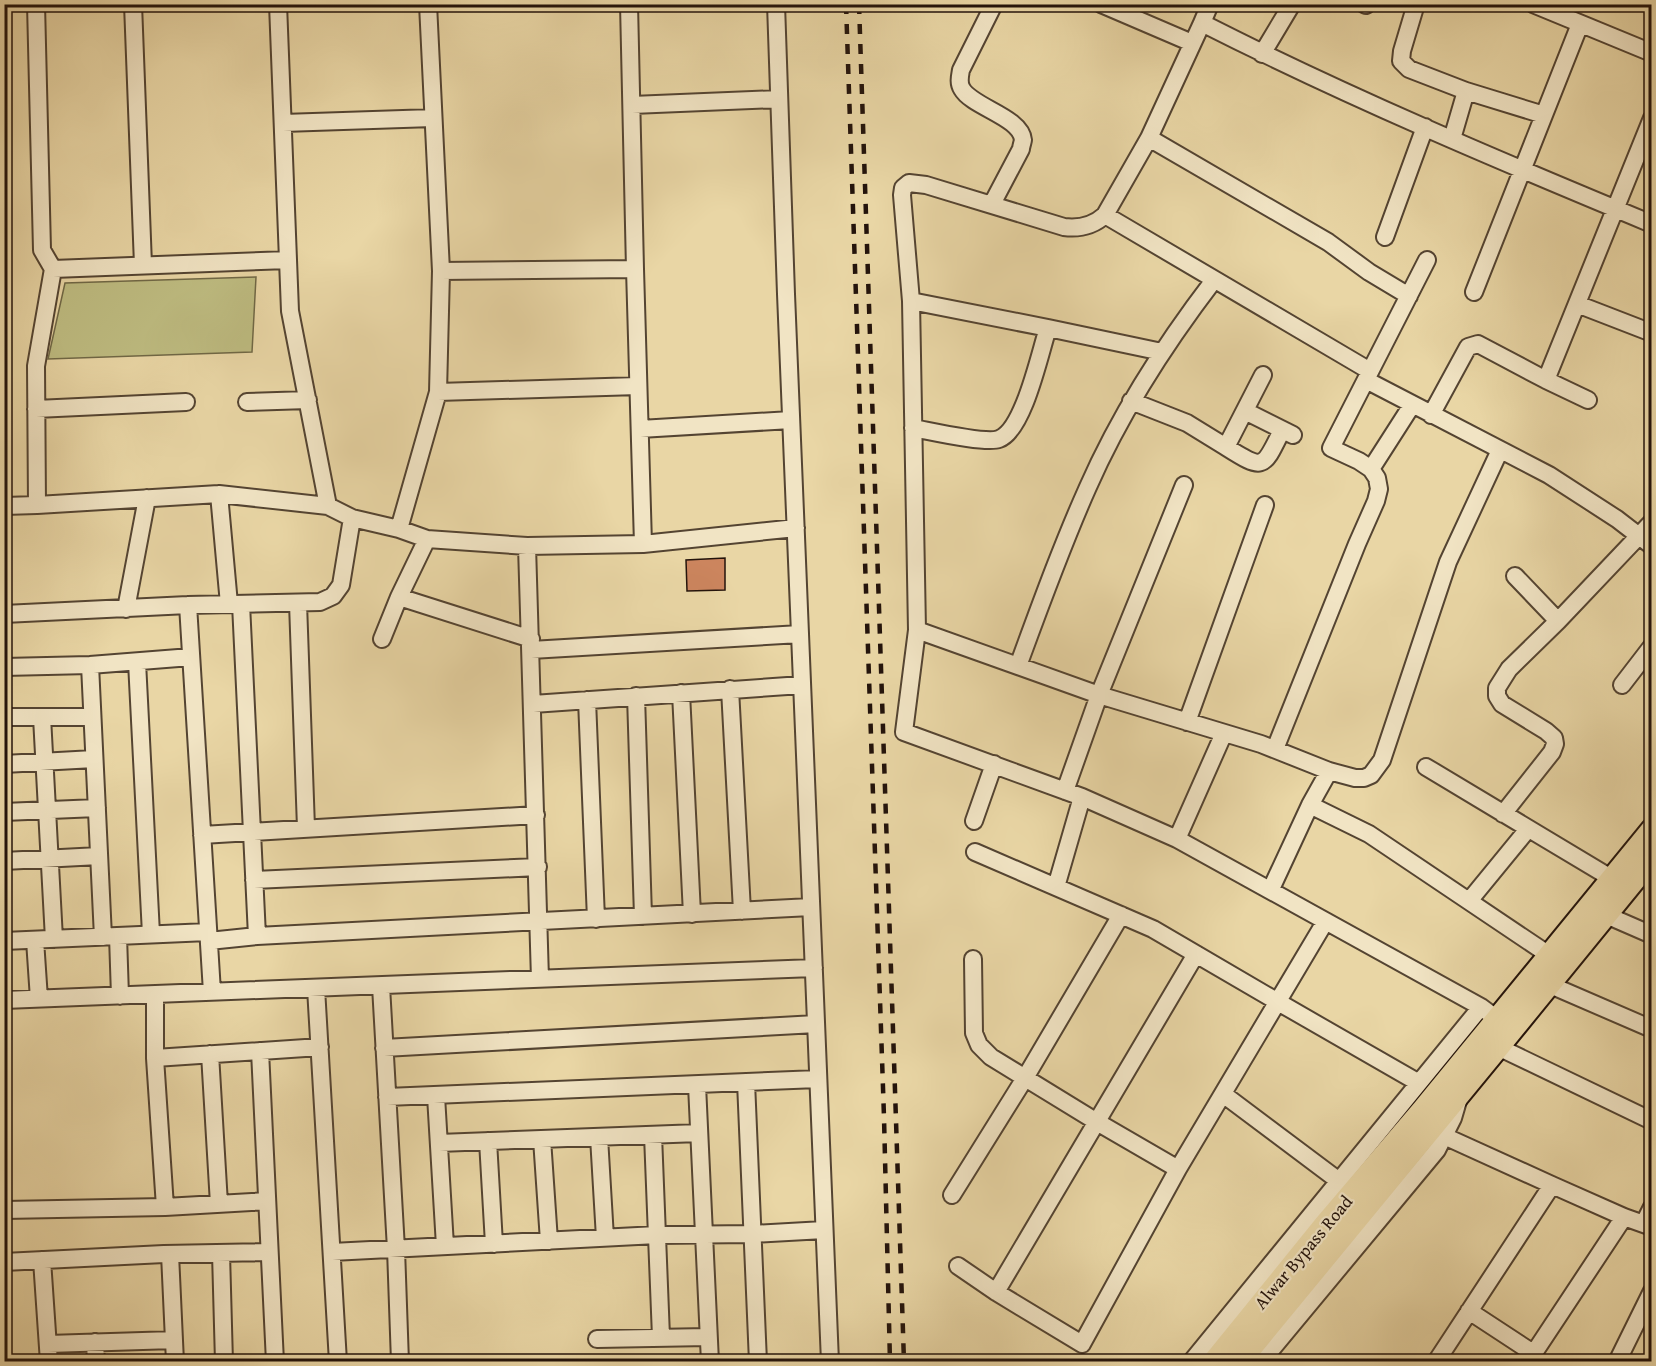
<svg xmlns="http://www.w3.org/2000/svg" width="1656" height="1366" font-family="'Gentium Book Plus',serif">
  <style>
    .park { fill: #bebc81; stroke: #706846; stroke-width: 1.5 }
    .building { fill: #cc855e; stroke: #23130b; stroke-width: 1.5 }
    .lines { fill: none; stroke-linecap: round; stroke-linejoin: round }
    .minor-casing { stroke: #544432; stroke-width: 20 }
    .major-casing { stroke: #23130b; stroke-width: 26 }
    .minor { stroke: #f1e4c4; stroke-width: 16 }
    .major { stroke: #e9d6a5; stroke-width: 22 }
    .rail { stroke: #23130b; stroke-width: 4.5; stroke-dasharray: 10 10; stroke-linecap: butt }
    .labels { text-anchor: middle; dominant-baseline: central; stroke-width: 4.5; stroke-linejoin: round; paint-order: stroke }
    .street-label { font-size: 18px; fill: #23130b; stroke: #f1e4c4 }
  </style>
  <rect width="100%" height="100%" fill="#e9d6a5"/>
  <filter id="stains"><feTurbulence type="fractalNoise" baseFrequency=".00333" numOctaves="4"/><feColorMatrix values="0 0 0 0 .2 0 0 0 0 .09 0 0 0 0 .02 0 0 0 .5 -.17"/></filter>
  <radialGradient id="worn" r=".72"><stop offset=".6" stop-color="#630" stop-opacity="0"/><stop offset="1" stop-color="#630" stop-opacity=".3"/></radialGradient>
  <path class="park" d="M256 277 252 352 48 359 65 283Z"/>
  <path class="building" d="M725 558V590L687 591 686 560Z"/>
  <g class="lines">
    <defs>
      <path id="minor" d="M36 4 42 250 53 269
        M133 4 143 265
        M278 4 290 311 328 506 352 518 399 529 427 539 527 546 643 544 796 528
        M428 4 441 271 635 269 629 4
        M776 4 786 294 830 1362
        M1101 4 1192 43
        M1210 4 1202 23C1348 97 1500 161 1652 224
        M1364 4 1366 5
        M1416 4 1402 51 1401 61 1409 69 1466 91 1452 139
        M1533 4 1652 53
        M1202 23 1149 138 1105 215C1093 226 1080 229 1064 227L926 185 909 183 903 188 902 195 911 301 917 630 904 732 1082 797 1177 839 1481 1007 1497 1019
        M1262 54 1292 4
        M1466 91 1544 115
        M632 105 779 99
        M283 123 433 118
        M1149 138 1328 242 1369 272 1409 296
        M992 204 1021 149C1021 147 1023 141 1023 140 1021 117 972 107 962 89 958 83 960 76 961 70L994 4
        M1105 215 1370 371
        M1385 237 1425 127
        M635 269 643 544
        M1474 292 1580 24
        M911 301 1048 328
        M1577 304 1652 333
        M1366 380 1549 475 1617 519 1652 546
        M438 392 638 386
        M1588 400 1546 380 1652 118
        M1131 401 1187 423 1226 447 1263 375
        M247 402 308 400
        M36 409 186 402
        M1245 411 1293 435
        M1431 415 1468 347 1478 344 1546 380
        M913 428C930 431 986 444 999 439 1024 430 1040 352 1048 328L1162 352
        M640 429 791 420
        M1226 447C1264 471 1263 469 1282 430
        M1371 469 1412 405
        M219 494 229 604
        M37 505 219 494 328 506
        M4 506 37 505 36 366 53 269 288 260
        M399 529 438 392 441 271
        M527 546 540 979
        M1515 576 1558 621
        M399 597 531 639
        M298 603 306 828
        M241 604 257 936
        M188 605 212 992
        M126 609 147 498
        M4 614 188 605 320 602 333 596 341 585 352 518
        M917 630 1099 695 1261 744 1329 771 1355 778H1364L1371 775 1382 760 1448 562 1500 450
        M382 639 399 597 427 539
        M531 650 800 634
        M137 662 151 934
        M90 665 103 937
        M1018 666C1040 606 1062 545 1088 487 1121 412 1165 344 1214 280
        M4 667 90 665 191 657
        M1622 685 1652 646
        M730 689 742 911
        M681 693 692 914
        M636 696 643 916
        M587 700 596 919
        M533 704 802 685
        M4 717H92
        M42 717 54 939
        M1187 722 1265 505
        M1275 749 1357 544 1376 501 1379 489 1377 478 1371 469 1359 461 1331 448 1427 260
        M4 764 94 759
        M1426 767 1611 878
        M1065 791 1099 695 1184 485
        M1310 805 1369 834 1549 955
        M4 812 97 808
        M1503 814 1552 752 1555 744 1554 738 1546 731 1502 704 1497 696V688L1509 669 1558 621 1652 522
        M974 821 994 764
        M202 835 536 815
        M1177 839 1224 733
        M975 852 1153 929 1278 1002 1419 1083
        M4 861 99 856
        M254 880 538 867
        M1056 887 1082 797
        M1271 889 1310 805 1329 771
        M1469 901 1528 829
        M1606 915 1652 935
        M118 936 120 996
        M35 940 39 999
        M4 941 208 932
        M209 941 257 936 811 907
        M973 959 974 1033 979 1045 991 1057 1097 1122 1178 1169
        M1541 981 1652 1029
        M381 986 396 1249 400 1362
        M316 988 338 1362
        M155 995V1058L165 1207
        M4 1000 814 968
        M1498 1047 1652 1121
        M384 1048 816 1024
        M260 1051 275 1362
        M210 1054 219 1204
        M155 1058 320 1047
        M746 1082 758 1362
        M697 1085 710 1362
        M1223 1094 1339 1181
        M436 1096 445 1246
        M387 1097 818 1079
        M653 1135 661 1337
        M1444 1136 1552 1185 1624 1217 1652 1227
        M599 1137 605 1238
        M542 1139 549 1241
        M488 1141 494 1244
        M439 1143 699 1133
        M952 1195 1025 1078 1121 915
        M4 1210 165 1207 267 1201
        M1644 1223 1652 1207
        M332 1252 657 1235 752 1234 824 1230
        M221 1253 224 1362
        M170 1254 175 1362
        M42 1260 49 1362
        M4 1262 164 1254 269 1252
        M958 1266 996 1292 1082 1344 1178 1169 1325 922
        M996 1292 1196 954
        M1469 1311 1533 1353
        M597 1339 708 1337
        M95 1342 96 1362
        M48 1344 174 1340
        M1191 1362 1481 1007
        M1261 1362 1437 1150 1453 1118 1458 1101
        M1436 1362 1552 1185
        M1528 1362 1624 1217
        M1617 1362 1652 1291"/>
      <path id="major" d="M1214 1362 1325 1225 1423 1110 1652 830
        M1239 1362 1498 1047 1652 858"/>
    </defs>
    <use href="#minor" class="minor-casing"/>
    <use href="#major" class="major-casing"/>
    <use href="#minor" class="minor"/>
    <use href="#major" class="major"/>
    <path class="rail" d="M846 4 884 1117 890 1362
      M859 4 904 1362"/>
  </g>
  <g class="labels">
    <g class="street-label">
      <text transform="translate(1303 1252) rotate(-50)">Alwar Bypass Road</text>
    </g>
  </g>
  <rect width="1656" height="1366" fill="none" stroke="#e9d6a5" stroke-width="24"/>
  <rect x="6" y="6" width="1644" height="1354" fill="none" stroke="#23130b" stroke-width="3"/>
  <rect x="12" y="12" width="1632" height="1342" fill="none" stroke="#23130b" stroke-width="1.5"/>
  <rect width="100%" height="100%" filter="url(#stains)"/>
  <rect width="100%" height="100%" fill="url(#worn)"/>
</svg>
